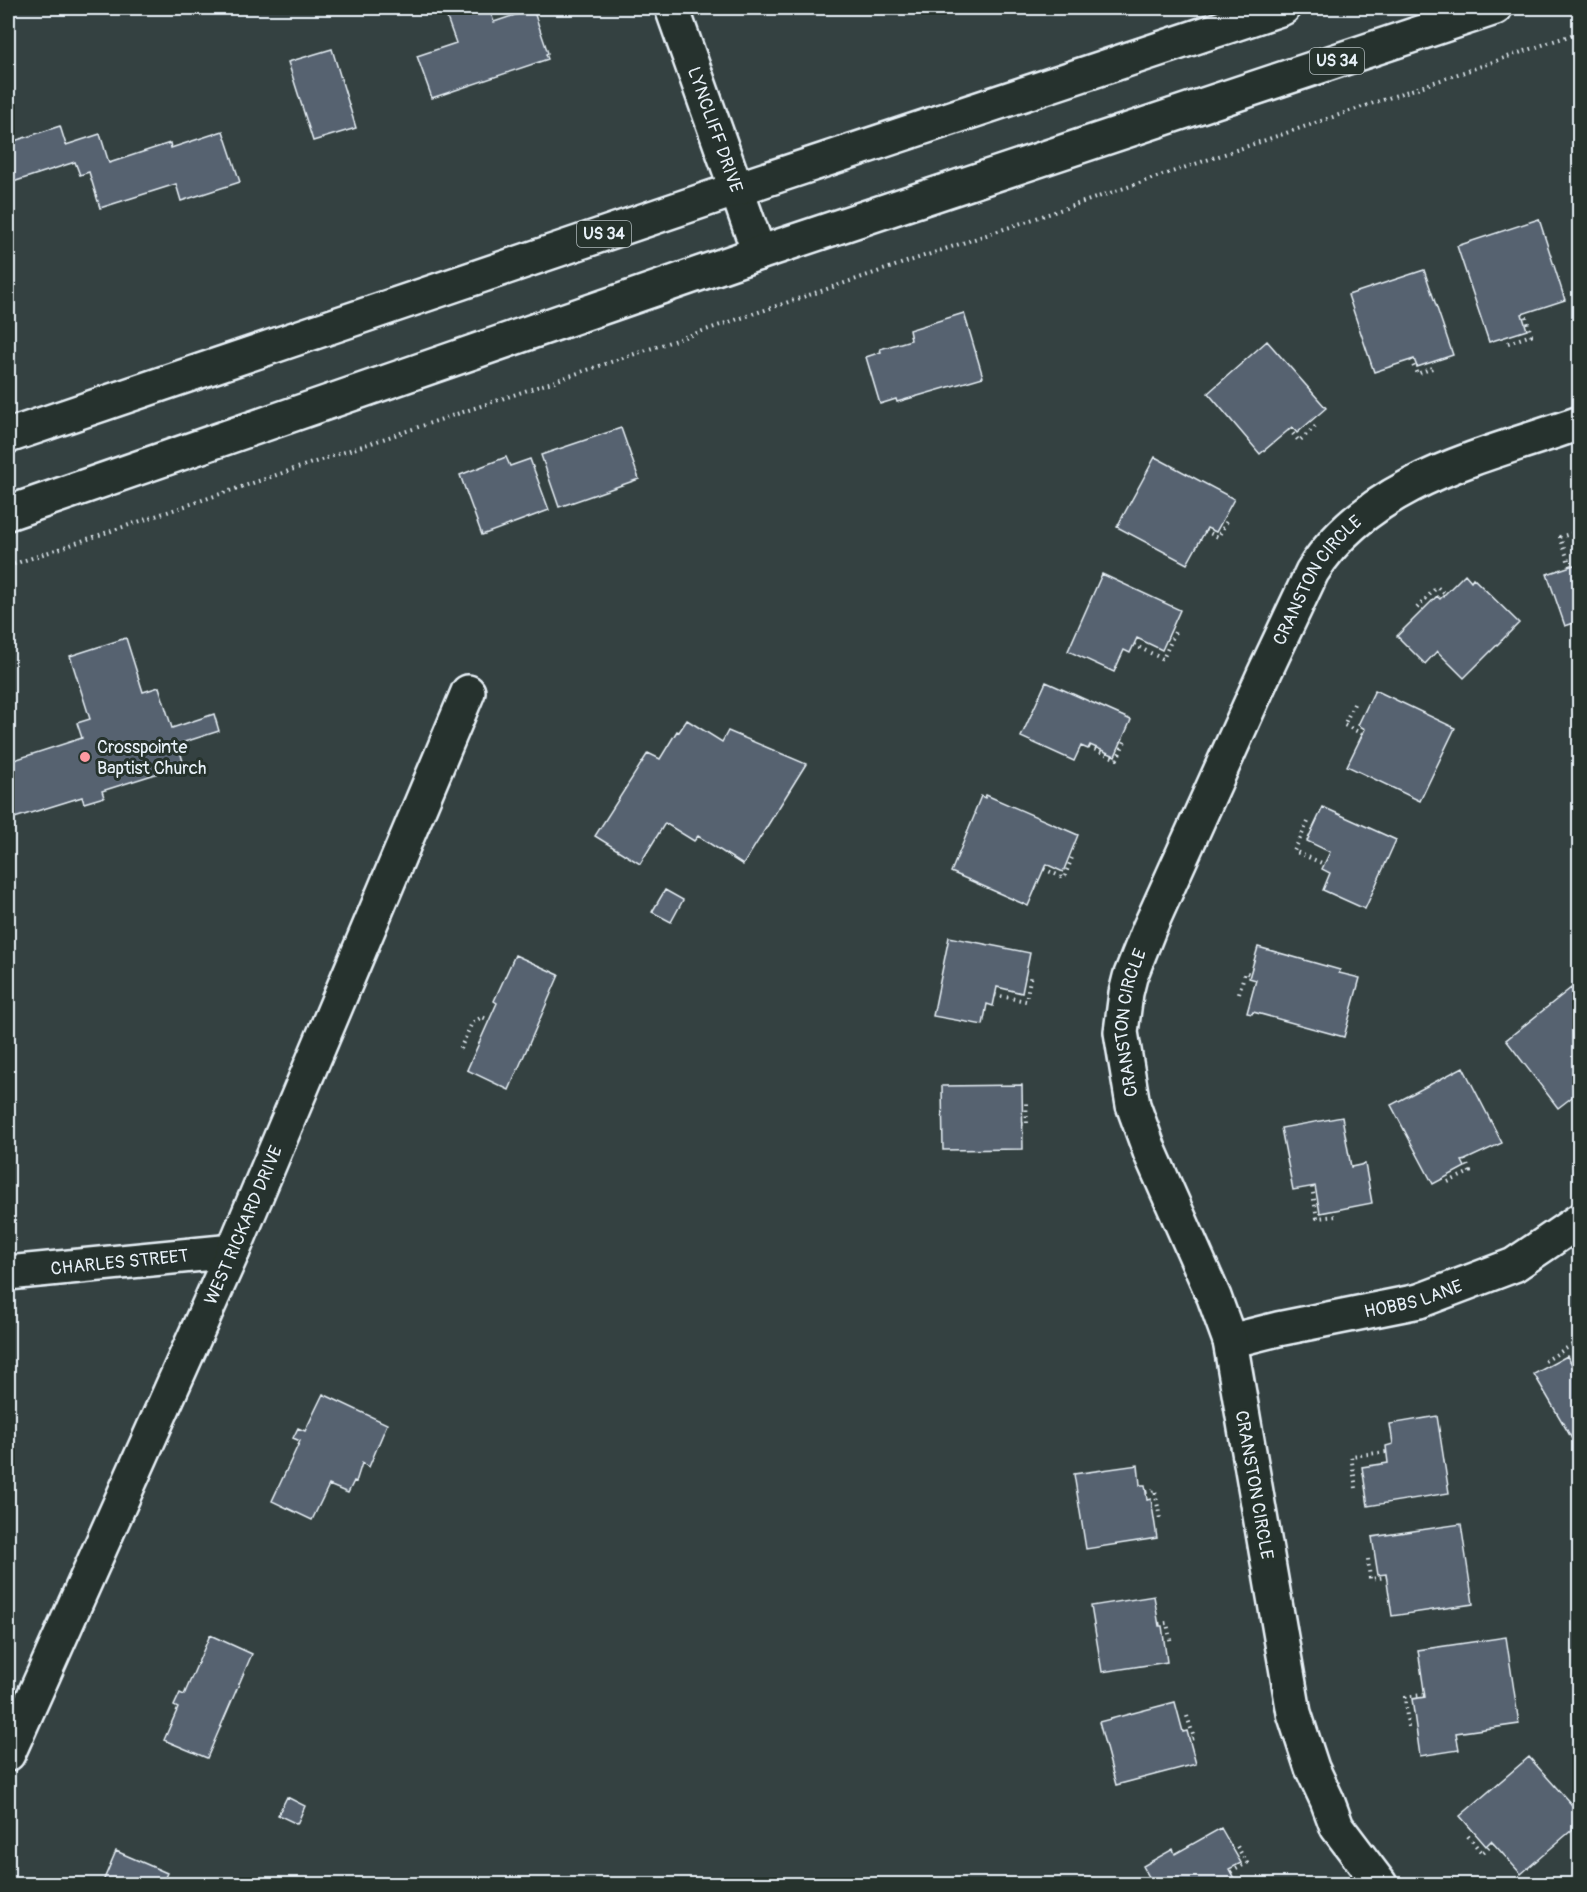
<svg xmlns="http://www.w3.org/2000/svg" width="1587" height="1892" font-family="Pangolin,sans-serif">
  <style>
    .building { fill: #566270; stroke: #e8f1f8; stroke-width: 1.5 }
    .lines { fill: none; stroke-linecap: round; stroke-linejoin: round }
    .street-casing { stroke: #e8f1f8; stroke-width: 38 }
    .primary-casing { stroke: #e8f1f8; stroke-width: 38 }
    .path { stroke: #e8f1f8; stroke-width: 4; stroke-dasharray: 1.5 4.5; stroke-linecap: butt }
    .street { stroke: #26332d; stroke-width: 33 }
    .primary { stroke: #26332d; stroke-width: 33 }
    .poi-dot { fill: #ff9aa2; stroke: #26332d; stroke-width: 2 }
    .labels { text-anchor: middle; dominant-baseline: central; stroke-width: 6; stroke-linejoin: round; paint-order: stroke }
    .shield { fill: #26332d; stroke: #aeb8bb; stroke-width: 1.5 }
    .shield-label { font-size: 16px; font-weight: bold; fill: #e8f1f8 }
    .street-label { font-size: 18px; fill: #e8f1f8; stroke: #26332d }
    .poi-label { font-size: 18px; fill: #e8f1f8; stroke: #26332d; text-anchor: start }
  </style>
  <rect width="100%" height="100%" fill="#344141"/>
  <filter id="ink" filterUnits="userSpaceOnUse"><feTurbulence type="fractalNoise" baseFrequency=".0167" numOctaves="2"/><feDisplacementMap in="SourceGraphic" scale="12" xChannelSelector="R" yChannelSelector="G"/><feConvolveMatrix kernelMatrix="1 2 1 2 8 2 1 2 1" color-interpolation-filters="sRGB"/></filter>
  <g filter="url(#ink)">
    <path class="building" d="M477 8H489L494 22 533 9 548 53 546 54 548 59 432 98 417 56 456 43 447 18Z
      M332 49 356 128 313 141 288 62Z
      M60 126 66 145 100 134 109 163 170 143 171 148 223 131 240 182 181 201 176 184 100 208 89 172 80 175 75 162 13 182 8 164V143Z
      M1539 219 1565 300 1522 314 1527 330 1489 342 1457 246Z
      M1424 270 1453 355 1417 367 1414 359 1374 372 1348 295Z
      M964 313 983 377 897 402 896 399 880 404 866 357 881 352 880 349 911 340 909 330Z
      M1267 341 1326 408 1297 433 1292 427 1260 454 1208 393Z
      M621 428 639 479 559 507 541 455Z
      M506 457 510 466 530 459 549 510 482 535 460 475Z
      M1155 457 1234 499 1216 532 1207 528 1187 564 1117 527Z
      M1580 535V553L1574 536Z
      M1580 563V621L1565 626 1547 574Z
      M1102 574 1180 610 1162 650 1137 638 1130 653 1124 650 1114 672 1068 651Z
      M1465 574 1471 581 1473 578 1519 623 1464 678 1437 651 1425 664 1397 636 1437 596 1440 599Z
      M126 638 143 692 159 687 172 728 214 714 219 731 178 744 184 765 102 791 104 797 84 803 82 797 8 820V762L82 738 77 723 90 719 70 656Z
      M1046 682 1131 720 1115 756 1090 745 1088 749 1081 746 1074 761 1021 737Z
      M1375 690 1455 728 1420 801 1347 766 1365 729 1358 725Z
      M687 720 722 742 728 731 806 764 743 865 698 836 694 841 665 823 640 864 595 836 648 753 660 759 677 731 679 732Z
      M986 795 1078 835 1063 872 1046 864 1028 906 951 872 975 814 974 813 981 796 985 798Z
      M1323 807 1396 840 1365 909 1323 890 1330 873 1322 869 1330 852 1307 841Z
      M665 890 683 900 671 922 652 912Z
      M949 937 1030 953 1022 993 997 987 993 1006 987 1004 983 1025 933 1016Z
      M1258 947 1340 970 1339 973 1360 978 1344 1037 1253 1012 1252 1014 1247 1013 1256 980 1249 978Z
      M515 955 559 975 509 1090 467 1070 497 1003 494 1001Z
      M1571 988 1580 999V1055L1575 1059 1580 1065V1091L1558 1108 1506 1040Z
      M1463 1067 1502 1143 1465 1160 1462 1161 1465 1167 1433 1184 1391 1105Z
      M1022 1085 1023 1149 943 1150 942 1086Z
      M1342 1117 1351 1167 1365 1164 1372 1203 1320 1213 1315 1186 1293 1190 1281 1128Z
      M1567 1356 1580 1378V1441L1575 1444 1534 1374Z
      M323 1394 387 1424 369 1467 362 1463 356 1482 354 1481 348 1493 329 1485 312 1520 272 1501 300 1441 293 1438 298 1428 305 1431Z
      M1437 1416 1449 1493 1368 1506 1362 1467 1388 1463 1386 1446 1393 1444 1390 1424Z
      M1138 1465 1140 1485H1145L1147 1500 1151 1499 1157 1538 1086 1549 1074 1474Z
      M1461 1524 1473 1604 1392 1616 1386 1574 1378 1575 1372 1537Z
      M1154 1596 1159 1626H1162L1167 1662 1102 1672 1091 1606Z
      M210 1635 252 1654 207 1758 164 1740 178 1708 174 1706 180 1693 184 1695Z
      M1506 1637 1519 1724 1456 1733 1459 1750 1420 1756 1412 1699 1425 1697 1418 1650Z
      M1175 1702 1183 1732 1187 1731 1196 1764 1116 1785 1099 1722Z
      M1529 1757 1580 1814V1823L1521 1874 1493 1843 1491 1841 1486 1846 1460 1816Z
      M287 1797 305 1806 297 1824 278 1815Z
      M1221 1828 1241 1863 1229 1869 1237 1884H1153L1143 1866 1173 1849 1175 1854Z
      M116 1851 167 1873 162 1884H102Z"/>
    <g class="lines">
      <defs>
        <g id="street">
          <path id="s1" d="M672 8 759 253"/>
          <path id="s2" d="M8 1273 233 1251"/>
          <path id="s3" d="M1230 1341 1278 1329 1419 1301 1514 1265 1580 1220"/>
          <path id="s4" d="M8 1754 233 1251 468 692"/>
          <path id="s5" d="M1380 1884 1337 1827 1327 1800 1312 1768 1294 1713 1230 1341 1214 1297 1150 1152 1133 1105 1121 1032 1126 993 1130 977 1149 929 1264 674 1312 572C1369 480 1484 456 1580 423"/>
        </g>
        <path id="primary" d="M8 436 737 189 1283 8
          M8 513 759 253 1495 8"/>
      </defs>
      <use href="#street" class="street-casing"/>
      <use href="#primary" class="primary-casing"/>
      <path class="path" d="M1508 343 1531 335 1525 313
        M1411 360 1417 374 1435 367
        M1289 429 1299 441 1316 426
        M1205 531 1218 537 1228 519
        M8 566C532 388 1056 213 1580 32
        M1570 566 1560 537 1580 531
        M1417 608 1437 587 1445 594
        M1134 645 1163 659 1175 632
        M1354 704 1344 725 1363 734
        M1089 747 1117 759 1125 741
        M1308 822 1294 851 1324 864
        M1044 869 1064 878 1073 855
        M1239 993 1245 972 1250 974
        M995 995 1026 1001 1031 974
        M460 1049 472 1023 482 1017 489 1020
        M1577 1057 1580 1060
        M1577 1100 1580 1098
        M1022 1124H1027L1026 1102
        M1448 1182 1470 1172 1465 1160
        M1312 1187 1317 1218 1337 1216
        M1545 1361 1572 1345 1580 1358
        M1356 1488 1351 1456 1386 1452
        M1146 1492 1155 1490 1160 1519
        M1368 1559 1370 1579 1387 1577
        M1159 1624 1167 1623 1171 1644
        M1187 1716 1194 1738 1190 1739
        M1408 1727 1405 1697 1424 1695
        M1468 1836 1482 1853 1493 1843
        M1231 1872 1247 1863 1235 1843"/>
      <use href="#street" class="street"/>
      <use href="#primary" class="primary"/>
    </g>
  </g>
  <circle class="poi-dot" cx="85" cy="757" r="6"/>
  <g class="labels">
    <g class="shield">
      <rect x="1310" y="48" width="54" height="26" rx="4.5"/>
      <rect x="577" y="221" width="54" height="26" rx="4.5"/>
    </g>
    <g class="shield-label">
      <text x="1337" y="61">US 34</text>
      <text x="604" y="234">US 34</text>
    </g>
    <g class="street-label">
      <text stroke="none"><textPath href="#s1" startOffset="129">LYNCLIFF DRIVE</textPath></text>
      <text stroke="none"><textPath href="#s5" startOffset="1396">CRANSTON CIRCLE</textPath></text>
      <text stroke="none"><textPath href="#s5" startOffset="910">CRANSTON CIRCLE</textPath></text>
      <text stroke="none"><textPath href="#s4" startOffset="579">WEST RICKARD DRIVE</textPath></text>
      <text stroke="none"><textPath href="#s2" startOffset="112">CHARLES STREET</textPath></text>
      <text stroke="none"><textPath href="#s3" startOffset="188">HOBBS LANE</textPath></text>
      <text transform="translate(1254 1485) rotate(80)">CRANSTON CIRCLE</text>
    </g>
    <g class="poi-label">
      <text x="97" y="747">Crosspointe<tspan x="97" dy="21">Baptist Church</tspan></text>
    </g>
  </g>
  <rect width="1587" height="1892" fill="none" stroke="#26332d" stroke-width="30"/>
  <rect x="15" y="15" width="1557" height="1862" fill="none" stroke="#e8f1f8" stroke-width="2" filter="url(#ink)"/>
</svg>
